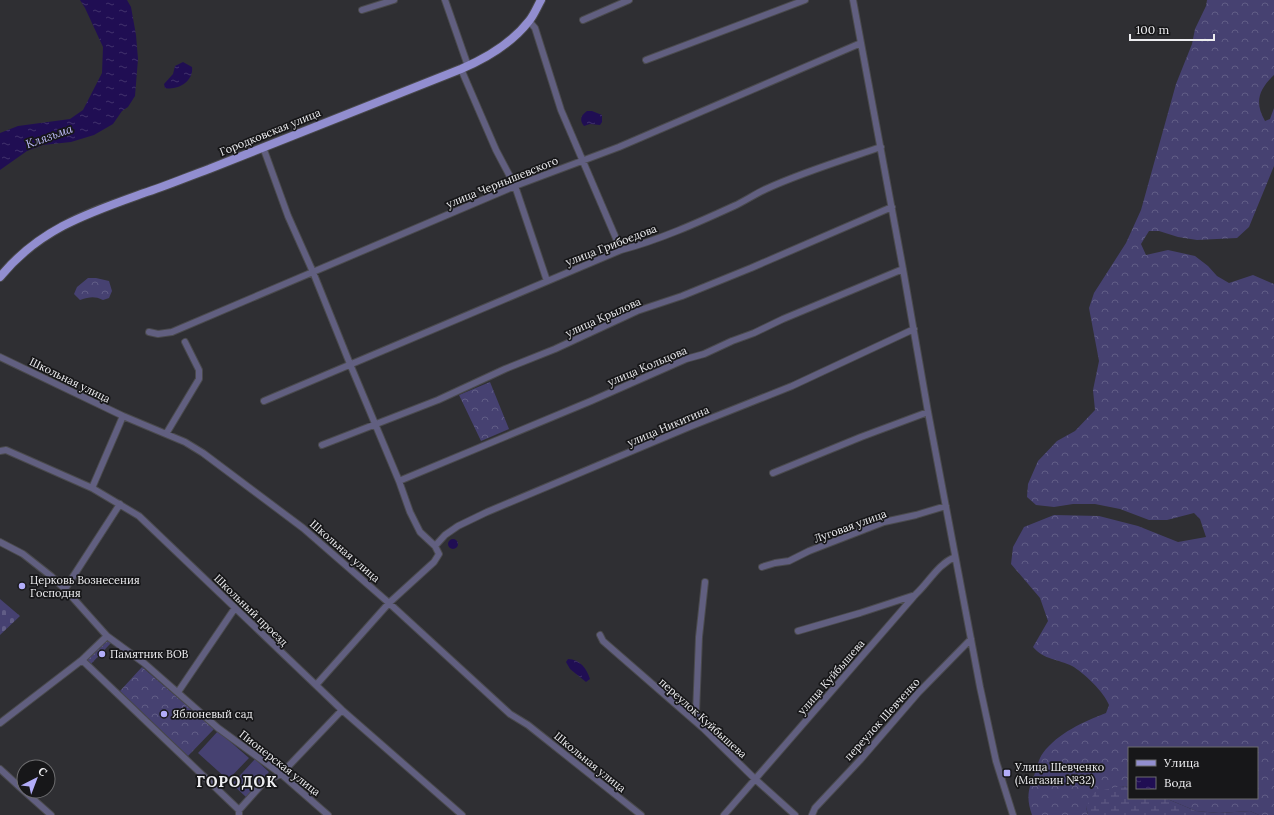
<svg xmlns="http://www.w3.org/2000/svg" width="1274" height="815" font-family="Lora,serif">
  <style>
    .grass { fill: url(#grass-dots) }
    .forest { fill: url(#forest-crowns) }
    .wetland { fill: url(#wetland-marsh) }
    .cemetery { fill: url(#cemetery-stones) }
    .green { fill: #464171 }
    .water { fill: url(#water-ripples) }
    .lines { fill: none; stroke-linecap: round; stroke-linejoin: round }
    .minor-casing { stroke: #4a4a4d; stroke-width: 8 }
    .major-casing { stroke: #4a4a4d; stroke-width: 10 }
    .minor { stroke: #615f80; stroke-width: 6 }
    .major { stroke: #928ed0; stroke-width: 8 }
    .poi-dot { fill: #b2adf9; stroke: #171719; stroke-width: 1.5 }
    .labels { text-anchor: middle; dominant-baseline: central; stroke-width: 3.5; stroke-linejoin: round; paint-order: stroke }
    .street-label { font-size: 11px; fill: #ededf0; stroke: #171719 }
    .poi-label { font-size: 11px; fill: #ededf0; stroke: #171719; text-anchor: start }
    .water-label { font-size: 12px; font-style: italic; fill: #bdbaf8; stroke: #171719 }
    .district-label { font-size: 15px; font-weight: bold; letter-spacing: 1px; fill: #ededf0; stroke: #171719 }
  </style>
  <defs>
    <pattern id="grass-dots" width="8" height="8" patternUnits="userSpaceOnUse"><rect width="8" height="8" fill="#464171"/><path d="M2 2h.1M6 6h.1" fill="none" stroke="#615d86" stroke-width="1.8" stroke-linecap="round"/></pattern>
    <pattern id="forest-crowns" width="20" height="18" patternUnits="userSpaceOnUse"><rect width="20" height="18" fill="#464171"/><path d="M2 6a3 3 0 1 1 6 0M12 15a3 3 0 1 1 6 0" fill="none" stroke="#615d86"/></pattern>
    <pattern id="wetland-marsh" width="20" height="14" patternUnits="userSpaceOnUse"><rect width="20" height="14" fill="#464171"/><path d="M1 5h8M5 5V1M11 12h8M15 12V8" fill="none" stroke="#615d86"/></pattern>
    <pattern id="cemetery-stones" width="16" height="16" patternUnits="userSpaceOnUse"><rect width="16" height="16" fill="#464171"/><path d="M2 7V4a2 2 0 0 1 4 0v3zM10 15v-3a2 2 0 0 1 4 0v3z" fill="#615d86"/></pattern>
    <pattern id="water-ripples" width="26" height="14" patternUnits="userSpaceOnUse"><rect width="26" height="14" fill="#200e53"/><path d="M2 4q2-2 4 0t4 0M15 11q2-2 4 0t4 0" fill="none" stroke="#41316c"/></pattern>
  </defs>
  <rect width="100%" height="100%" fill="#2f2f33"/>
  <path class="grass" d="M107 639 111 643 91 664 87 660Z"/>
  <path class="forest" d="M1207 0H1274V75C1259 89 1254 102 1265 121L1270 119 1274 108V166L1249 227 1237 238 1197 240 1178 237 1159 231H1149L1141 244 1146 255 1168 250 1195 256 1208 266 1217 276 1229 283 1253 275 1274 284V815H1259L1250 811 1219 813 1196 811 1165 798H1257V748H1129V787L1121 786 1086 807 1088 815H1032C1026 798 1028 789 1035 773 1037 767 1039 758 1043 753 1058 733 1083 722 1106 713L1109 705C1105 693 1083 672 1072 666 1058 659 1044 660 1033 647L1048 621 1040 598 1011 564 1013 547 1024 527 1054 515 1099 516 1138 526 1178 542 1206 537 1200 519 1194 513 1167 520H1149L1120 509 1095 504H1073L1054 507 1036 505 1027 497 1028 484 1038 461 1057 441 1075 431 1095 410 1093 390 1099 361 1089 308 1094 293 1126 243 1141 210 1176 84 1192 44 1195 29 1206 6Z
    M88 278H96L109 281 112 291 109 298 103 300C94 296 90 297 80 300L74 294 77 287Z
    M490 382 509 429 481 441 459 395Z
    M142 667 214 729 188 756 120 691Z"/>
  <path class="wetland" d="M1121 786 1129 787V798H1165L1196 811 1219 813 1250 811 1259 815H1088L1086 807 1095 792Z"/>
  <path class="cemetery" d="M0 599 20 616 0 635Z"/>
  <path class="green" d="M218 731 249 758 228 780 198 753Z
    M255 759 269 772 246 797 232 784Z"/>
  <path class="water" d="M80 0H127L131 7 136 35 138 59 135 96 128 107 122 111 113 124 94 135 71 142 43 145 27 151 0 170V133L18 126 70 119 83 110 102 73 103 47 85 8Z
    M183 62 192 67C194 81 178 91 165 88L164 84 173 74 175 66Z
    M587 111H592L602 115V122L600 125 590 124 584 126C579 120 581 115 587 111Z
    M448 544a5 5 0 1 1 10 0a5 5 0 1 1-10 0Z
    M568 659C580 659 587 669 590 679L586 682 570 669 566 662Z"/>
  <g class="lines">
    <defs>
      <path id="minor" d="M445 0 468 66
        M853 0 903 269 928 412 980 687 996 761 1013 815
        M362 10 394 0
        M583 20 629 0
        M529 21 535 28 561 110 621 250
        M646 60 805 0
        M461 69 496 150 515 186 547 281
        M263 147 288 216 313 272 350 364 399 481 410 512 420 532 435 546 439 554 434 562 389 603 316 685
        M149 332 158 334 172 332 515 186 619 147 861 43
        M0 357 123 416 185 442 203 453 303 528 389 603 510 714 528 725 641 815
        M264 401 621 250C659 240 697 223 734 206 745 201 755 194 766 189 803 172 843 160 881 147
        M166 434 199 379V370L185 342
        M322 445 438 400 505 369 555 349 637 311 682 296 751 268 892 207
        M0 451 6 450 92 488 139 516 342 710 462 815
        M773 473 861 437 928 412
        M399 481 591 401 686 359 704 354 732 341 754 333 783 319 903 269
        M92 488 123 416
        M0 542 23 554 51 576 65 589 107 636 144 663 218 728 281 774 328 815
        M435 546 445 535 458 526 487 512 689 427 792 386 914 329
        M762 567 775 563 789 561 809 551 884 522 916 515 946 506
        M65 589 120 504
        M798 631 860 613 915 595
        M600 635 603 641 704 729 755 779 795 815
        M82 660 239 810V815
        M178 692 235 608
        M0 723 82 660 107 636
        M702 725 696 713 699 637 705 582
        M0 769 24 791
        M24 791 51 815
        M239 810 264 782 281 774 342 710
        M724 815 916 594C929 582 938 564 955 557
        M812 815 815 808 861 759 918 693 971 639"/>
      <path id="major" d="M0 277C39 229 88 213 144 193 166 186 187 177 209 169 293 135 377 102 461 69 487 58 511 44 529 21 534 15 537 7 541 0"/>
    </defs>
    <use href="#minor" class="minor-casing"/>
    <use href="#major" class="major-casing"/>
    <use href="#minor" class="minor"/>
    <use href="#major" class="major"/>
  </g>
  <g class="poi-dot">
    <circle cx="22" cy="586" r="4"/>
    <circle cx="102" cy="654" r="4"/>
    <circle cx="164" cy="714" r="4"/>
    <rect x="1003" y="769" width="8" height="8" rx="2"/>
  </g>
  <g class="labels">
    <g class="street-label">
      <text transform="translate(270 132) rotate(-22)">Городковская улица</text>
      <text transform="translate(502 182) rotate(-22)">улица Чернышевского</text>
      <text transform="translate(611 245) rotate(-21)">улица Грибоедова</text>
      <text transform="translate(603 317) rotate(-24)">улица Крылова</text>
      <text transform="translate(647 366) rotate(-23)">улица Кольцова</text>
      <text transform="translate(70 380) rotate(26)">Школьная улица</text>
      <text transform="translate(668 426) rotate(-23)">улица Никитина</text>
      <text transform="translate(850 526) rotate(-20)">Луговая улица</text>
      <text transform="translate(345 551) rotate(41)">Школьная улица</text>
      <text transform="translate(251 610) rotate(44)">Школьный проезд</text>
      <text transform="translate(831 677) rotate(-49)">улица Куйбышева</text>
      <text transform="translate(703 718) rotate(42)">переулок Куйбышева</text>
      <text transform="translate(882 719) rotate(-48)">переулок Шевченко</text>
      <text transform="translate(590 762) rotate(39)">Школьная улица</text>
      <text transform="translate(280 763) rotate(38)">Пионерская улица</text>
    </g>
    <g class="poi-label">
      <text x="30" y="580">Церковь Вознесения<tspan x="30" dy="13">Господня</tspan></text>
      <text x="110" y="654">Памятник ВОВ</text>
      <text x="172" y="714">Яблоневый сад</text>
      <text x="1015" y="767">Улица Шевченко<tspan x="1015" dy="13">(Магазин №32)</tspan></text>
    </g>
    <g class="water-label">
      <text transform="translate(49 136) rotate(-20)">Клязьма</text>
    </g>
    <g class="district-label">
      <text x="237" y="781">ГОРОДОК</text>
    </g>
  </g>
  <rect x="1128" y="747" width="130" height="52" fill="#171719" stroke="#6d6d6f"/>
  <rect x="1136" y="760" width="20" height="6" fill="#928ed0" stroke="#6d6d6f"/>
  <text x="1164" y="767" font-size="12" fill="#ededf0">Улица</text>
  <rect x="1136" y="777" width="20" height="12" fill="url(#water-ripples)" stroke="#6d6d6f"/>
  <text x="1164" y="787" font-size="12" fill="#ededf0">Вода</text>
  <g transform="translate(36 779) rotate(42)"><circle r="19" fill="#171719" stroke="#6d6d6f"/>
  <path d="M0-3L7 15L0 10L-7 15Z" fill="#b2adf9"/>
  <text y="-6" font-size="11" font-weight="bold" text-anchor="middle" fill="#ededf0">С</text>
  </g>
  <path d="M1130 34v6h84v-6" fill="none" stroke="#ededf0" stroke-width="2"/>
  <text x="1136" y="34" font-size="12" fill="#ededf0" stroke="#171719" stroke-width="3" paint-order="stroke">100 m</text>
</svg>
